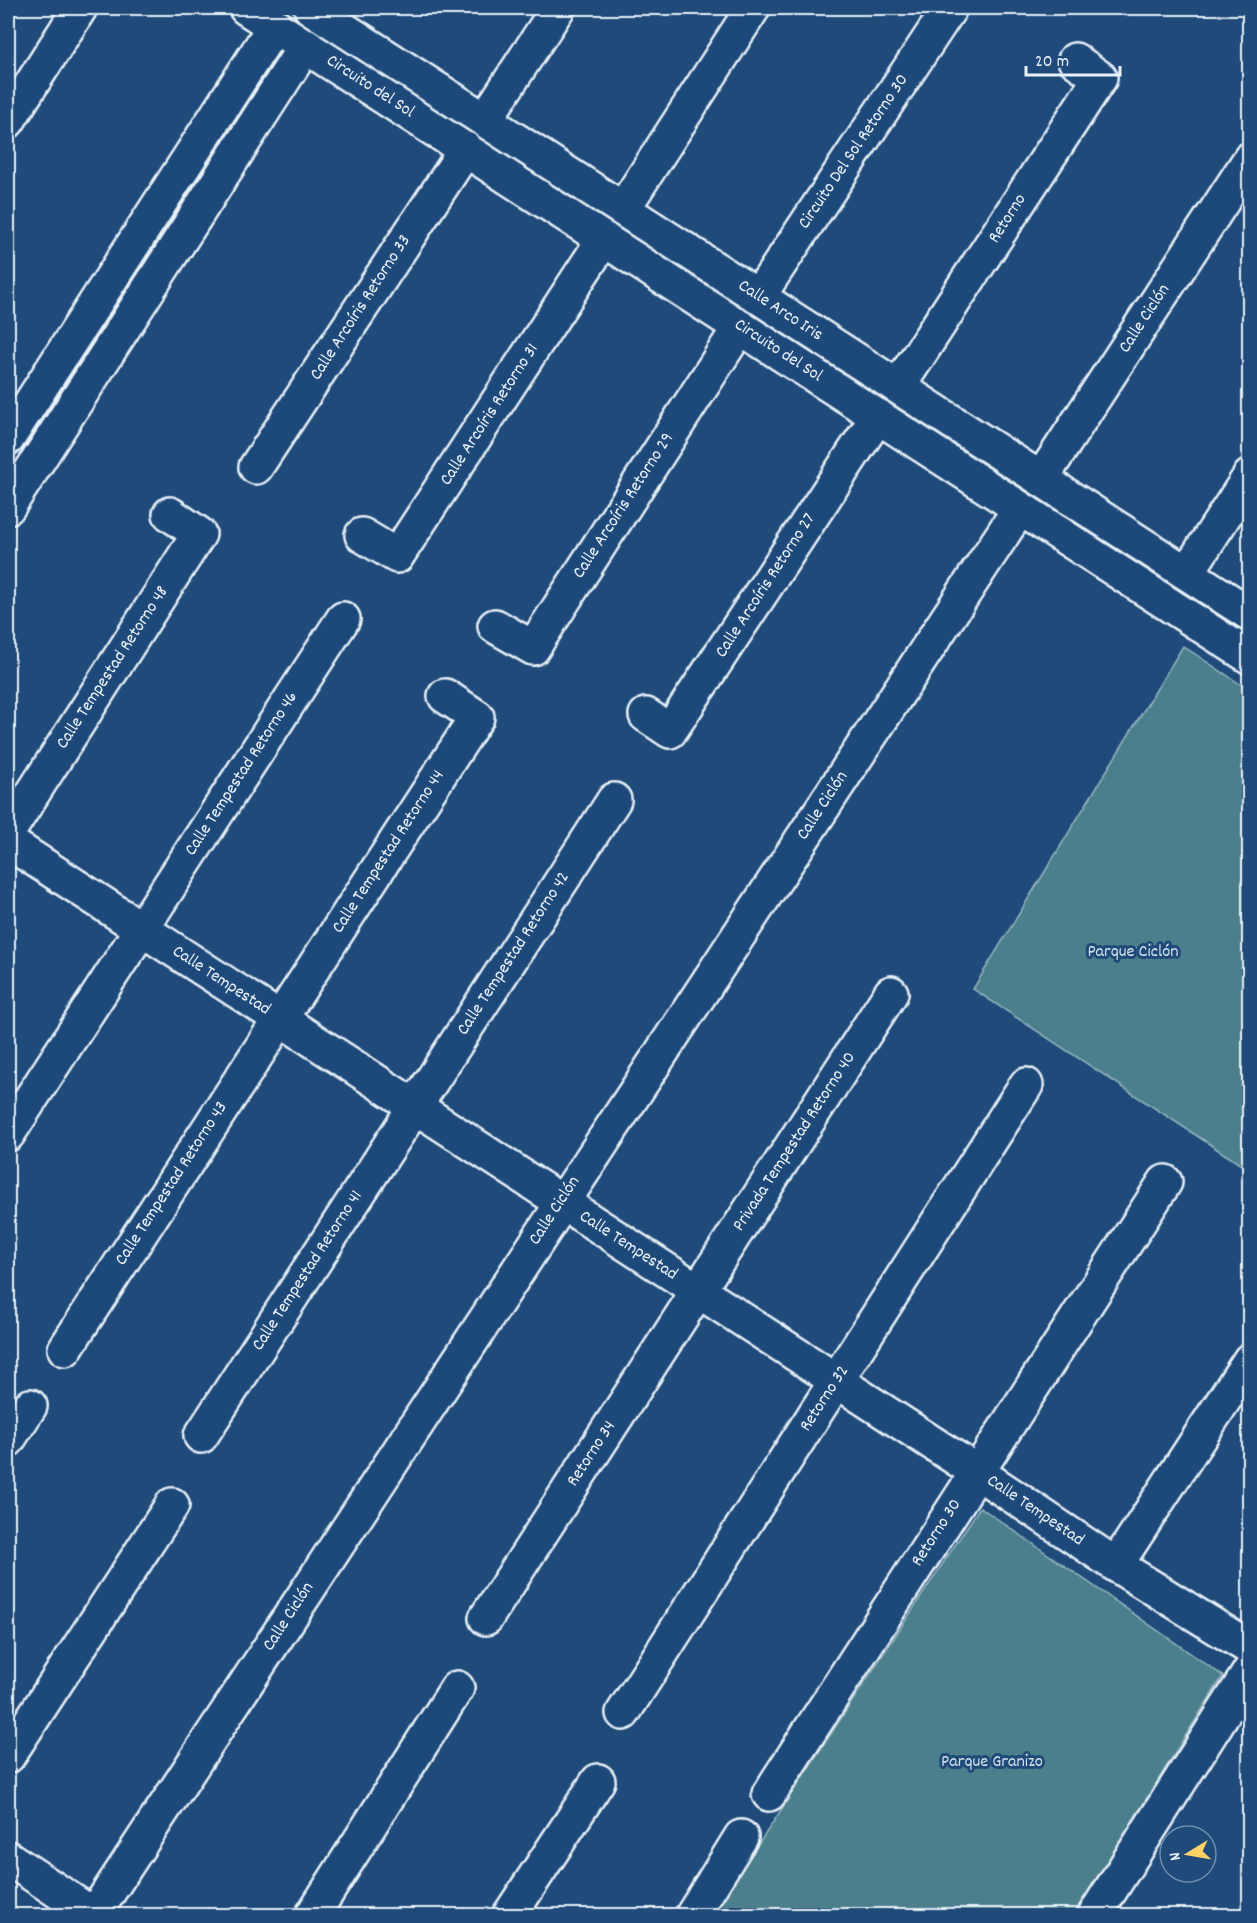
<svg xmlns="http://www.w3.org/2000/svg" width="1257" height="1923" font-family="Dekko,sans-serif">
  <style>
    .green { fill: #4b7f8c; stroke: #9ab8c2; stroke-width: 1.5 }
    .lines { fill: none; stroke-linecap: round; stroke-linejoin: round }
    .minor-casing { stroke: #e8f1f8; stroke-width: 38 }
    .minor { stroke: #1f4a7a; stroke-width: 33 }
    .labels { text-anchor: middle; dominant-baseline: central; stroke-width: 6; stroke-linejoin: round; paint-order: stroke }
    .street-label { font-size: 18px; fill: #e8f1f8; stroke: #1f4a7a }
    .park-label { font-size: 18px; fill: #d0e0e8; stroke: #1f4a7a }
  </style>
  <rect width="100%" height="100%" fill="#1f4a7a"/>
  <filter id="ink" filterUnits="userSpaceOnUse"><feTurbulence type="fractalNoise" baseFrequency=".0167" numOctaves="2"/><feDisplacementMap in="SourceGraphic" scale="12" xChannelSelector="R" yChannelSelector="G"/><feConvolveMatrix kernelMatrix="1 2 1 2 8 2 1 2 1" color-interpolation-filters="sRGB"/></filter>
  <g filter="url(#ink)">
    <path class="green" d="M1183 646 1249 690V1170L973 989Z
      M980 1507 1223 1676 1074 1915H712Z"/>
    <g class="lines">
      <defs>
        <path id="minor" d="M246 8 1250 657
          M311 8 1250 614
          M485 120 558 8
          M8 121 80 8
          M623 209 753 8
          M758 297 950 8
          M898 387 1100 78 1075 60
          M8 438 275 25
          M256 467 466 149
          M1041 479 1250 159
          M8 507 306 45
          M362 535 397 556 604 239
          M1187 573 1250 476
          M495 626 533 648 740 327
          M646 715 670 731 878 416
          M8 832 199 534 170 514
          M8 842 977 1472 1116 1565 1250 1648
          M8 1134 343 619
          M65 1349 477 717 445 696
          M201 1436 614 800
          M8 1440 30 1406
          M1116 1565 1250 1360
          M486 1618 891 993
          M623 1713 1026 1085
          M8 1756 172 1505
          M769 1794 1165 1182
          M8 1858 95 1916
          M93 1916 1020 508
          M312 1916 457 1688
          M509 1916 598 1781
          M692 1916 741 1837
          M1094 1916 1250 1671"/>
      </defs>
      <use href="#minor" class="minor-casing"/>
      <use href="#minor" class="minor"/>
    </g>
  </g>
  <g class="labels">
    <g class="street-label">
      <text transform="translate(370 87) rotate(33)">Circuito del Sol</text>
      <text transform="translate(854 152) rotate(-56)">Circuito Del Sol Retorno 30</text>
      <text transform="translate(1008 219) rotate(-57)">Retorno</text>
      <text transform="translate(361 308) rotate(-57)">Calle Arcoíris Retorno 33</text>
      <text transform="translate(780 311) rotate(33)">Calle Arco Iris</text>
      <text transform="translate(1145 319) rotate(-57)">Calle Ciclón</text>
      <text transform="translate(778 351) rotate(33)">Circuito del Sol</text>
      <text transform="translate(490 415) rotate(-57)">Calle Arcoíris Retorno 31</text>
      <text transform="translate(624 506) rotate(-57)">Calle Arcoíris Retorno 29</text>
      <text transform="translate(766 586) rotate(-57)">Calle Arcoíris Retorno 27</text>
      <text transform="translate(113 668) rotate(-57)">Calle Tempestad Retorno 48</text>
      <text transform="translate(242 774) rotate(-57)">Calle Tempestad Retorno 46</text>
      <text transform="translate(823 806) rotate(-57)">Calle Ciclón</text>
      <text transform="translate(389 852) rotate(-57)">Calle Tempestad Retorno 44</text>
      <text transform="translate(514 954) rotate(-57)">Calle Tempestad Retorno 42</text>
      <text transform="translate(221 981) rotate(33)">Calle Tempestad</text>
      <text transform="translate(795 1142) rotate(-57)">Privada Tempestad Retorno 40</text>
      <text transform="translate(172 1184) rotate(-57)">Calle Tempestad Retorno 43</text>
      <text transform="translate(555 1211) rotate(-57)">Calle Ciclón</text>
      <text transform="translate(628 1246) rotate(33)">Calle Tempestad</text>
      <text transform="translate(308 1271) rotate(-57)">Calle Tempestad Retorno 41</text>
      <text transform="translate(825 1399) rotate(-57)">Retorno 32</text>
      <text transform="translate(592 1454) rotate(-57)">Retorno 34</text>
      <text transform="translate(1035 1511) rotate(34)">Calle Tempestad</text>
      <text transform="translate(937 1533) rotate(-57)">Retorno 30</text>
      <text transform="translate(289 1617) rotate(-57)">Calle Ciclón</text>
    </g>
    <g class="park-label">
      <text x="1133" y="952">Parque Ciclón</text>
      <text x="992" y="1762">Parque Granizo</text>
    </g>
  </g>
  <rect width="1257" height="1923" fill="none" stroke="#1f4a7a" stroke-width="30"/>
  <rect x="15" y="15" width="1227" height="1893" fill="none" stroke="#e8f1f8" stroke-width="2" filter="url(#ink)"/>
  <g transform="translate(1188 1854) rotate(259)"><circle r="28" fill="#1f4a7a" stroke="#6f8dac" stroke-width="1.5"/>
  <path d="M0-4.5L10 22L0 15L-10 22Z" fill="#ffd166"/>
  <text y="-9" font-size="16" font-weight="bold" text-anchor="middle" fill="#e8f1f8">N</text>
  </g>
  <path d="M1026 66v9h94v-9" fill="none" stroke="#e8f1f8" stroke-width="3"/>
  <text x="1035" y="66" font-size="18" fill="#e8f1f8" stroke="#1f4a7a" stroke-width="4.5" paint-order="stroke">20 m</text>
</svg>
